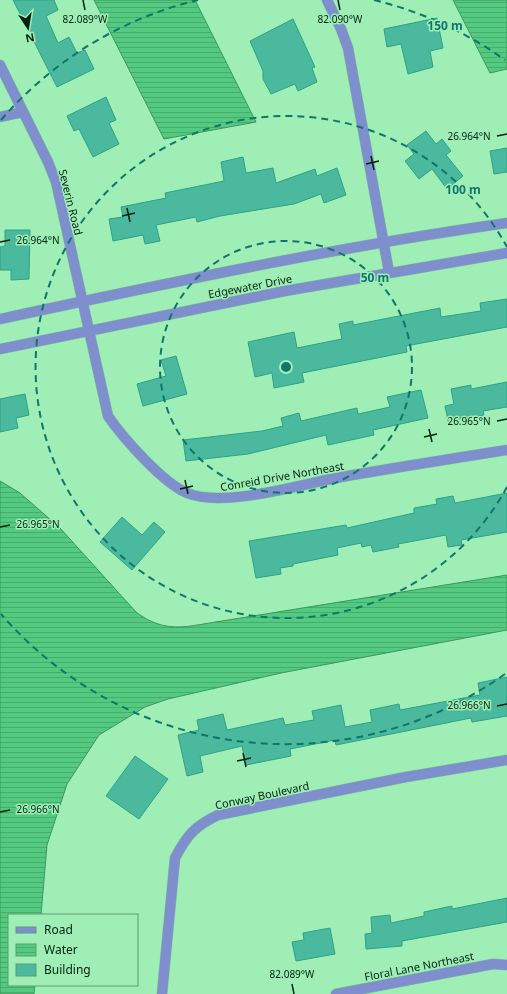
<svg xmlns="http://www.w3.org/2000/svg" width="507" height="994" font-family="'Noto Sans',sans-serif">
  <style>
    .water { fill: url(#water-rules); stroke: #3a985d }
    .building { fill: #4bb99d; stroke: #2ea286 }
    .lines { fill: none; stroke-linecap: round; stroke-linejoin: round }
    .minor-casing { stroke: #82c998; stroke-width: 11 }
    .tertiary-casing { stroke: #82c998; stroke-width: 11 }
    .minor { stroke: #7f8ecd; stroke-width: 10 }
    .tertiary { stroke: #7f8ecd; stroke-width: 10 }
    .ticks { fill: none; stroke: #01220e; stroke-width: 1.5 }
    .ring { fill: none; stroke: #0f766e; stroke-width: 2; stroke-dasharray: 7 5 }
    .labels { text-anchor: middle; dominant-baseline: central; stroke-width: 3; stroke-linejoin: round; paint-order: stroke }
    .street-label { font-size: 11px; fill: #01220e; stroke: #9eeeb6 }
    .ticks-label { font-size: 10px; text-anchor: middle; fill: #01220e; stroke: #9eeeb6; stroke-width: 3; stroke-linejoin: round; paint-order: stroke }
    .centre { fill: #0f766e; stroke: #9eeeb6; stroke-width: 2 }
    .ring-label { font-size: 12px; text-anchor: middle; font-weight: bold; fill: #0f766e; stroke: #9eeeb6; stroke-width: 3; stroke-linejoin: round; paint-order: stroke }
  </style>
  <defs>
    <pattern id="water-rules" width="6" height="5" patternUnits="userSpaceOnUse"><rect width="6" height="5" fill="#53ca7f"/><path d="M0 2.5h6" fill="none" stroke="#47ad6d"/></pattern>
  </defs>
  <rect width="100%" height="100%" fill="#9eeeb6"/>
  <path class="water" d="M94 0H195L256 122 164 139Z
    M453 0H507V69L490 73Z
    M0 481 20 493 60 528 136 612C153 625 169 629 191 626L507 575V630L281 673 168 699 145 707 99 735 67 784 47 845 41 915H9V985H35L34 994H0Z"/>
  <path class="building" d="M13 0H54L58 10 46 16 58 43 69 37 77 53 85 50 94 69 57 87Z
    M437 18 443 48 430 51 433 67 408 74 401 44 387 47 384 29Z
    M293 19 315 67 312 68 317 82 298 91 295 84 271 94 263 79V71L250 41Z
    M106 97 116 120 109 123 119 144 93 157 79 129 74 131 67 116Z
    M426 131 436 144 442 139 451 151 446 155 463 176 447 189 432 169 419 179 405 161 414 154 407 145Z
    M507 148V172L494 174 490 151Z
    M243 157 246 173 273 168 276 183 315 169 317 176 337 168 346 195 324 203 321 194 294 204 220 216 197 222 196 217 156 225 160 241 145 244 143 235 113 241 109 219 123 217 121 207 166 198 165 193 224 181 221 162Z
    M5 230H30L29 279 11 280V270H0V247L5 246Z
    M507 299V327L406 346 407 352 302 373 304 382 274 388 272 373 255 377 248 342 294 332 297 348 342 339 339 324 353 321V325L440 308 441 317 481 311 480 303Z
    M176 356 187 394 143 406 137 384 166 376 161 360Z
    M507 382V407L483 411 484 415 448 421 445 406 454 404 451 389 471 385V389Z
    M421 390 428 418 373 430 374 435 328 445 326 435 248 454 186 461 183 440 262 431 283 426 281 418 299 413 301 421 357 408 358 414 390 407 387 397Z
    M25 394 29 415 16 418 18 428 0 432V399Z
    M507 493V532L461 540 462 545 448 547 446 535 398 544 399 547 373 552 371 545 362 547 361 543 337 548 338 555 293 564V566L280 568 281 574 256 578 249 541 346 525 347 528 414 513V508L437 504 436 499 453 496 455 503Z
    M122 517 142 535 154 522 165 532 132 570 100 542Z
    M507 677V716L472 722 471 718 336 745 335 740 290 749 291 756 246 765 242 746 200 756 203 772 187 776 178 735 199 730 197 720 223 714 227 730 283 718 285 725 314 720 312 711 341 705 345 727 372 722 370 710 399 704 400 710 480 695 478 683Z
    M135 756 168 779 139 819 106 796Z
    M507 898V922L402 941V946L366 949 365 934 372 933 371 917 390 915 391 923 424 916V912L452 906V909Z
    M330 928 335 954 296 961 292 942 304 940 303 933Z"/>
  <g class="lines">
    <defs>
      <path id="minor" d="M327 0 341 29 348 48 389 272
        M0 65 48 162 56 182 108 416C123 438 163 483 187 493 224 508 297 485 336 478 393 468 450 459 507 450
        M0 117 23 112
        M162 994 175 858C187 835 195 826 218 815L406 777 507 760
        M336 994 493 964 507 965"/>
      <path id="tertiary" d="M0 319C168 283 337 247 507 223
        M0 349 285 291 507 253"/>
    </defs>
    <use href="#minor" class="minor-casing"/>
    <use href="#tertiary" class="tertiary-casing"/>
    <use href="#minor" class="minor"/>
    <use href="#tertiary" class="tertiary"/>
  </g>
  <path class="ticks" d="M83 0 85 10M338 0 340 10M497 136 507 134M371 156 374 170M366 164 379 161M127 208 130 222M122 216 135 213M0 242 10 240M497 421 507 419M429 429 432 442M424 437 437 434M185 480 188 494M180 489 193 486M0 527 10 525M497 706 507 704M243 753 246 767M237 761 251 758M0 812 10 810M292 984 294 994"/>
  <g class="ring">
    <circle cx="286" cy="367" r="126"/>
    <path d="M507 487A251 251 0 1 1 507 247"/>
    <path d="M505 674A377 377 0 0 1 1 614M1 120A377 377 0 0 1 198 0M374 0A377 377 0 0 1 505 60"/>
  </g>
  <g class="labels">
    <g class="street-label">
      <text transform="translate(71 202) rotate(76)">Severin Road</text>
      <text transform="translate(250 286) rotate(-11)">Edgewater Drive</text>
      <text transform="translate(282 476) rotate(-10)">Conreid Drive Northeast</text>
      <text transform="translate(262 795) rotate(-12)">Conway Boulevard</text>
      <text transform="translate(419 966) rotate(-11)">Floral Lane Northeast</text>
    </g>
  </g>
  <g class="ticks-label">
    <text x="85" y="23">82.089°W</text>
    <text x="340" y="23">82.090°W</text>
    <text x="469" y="140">26.964°N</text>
    <text x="38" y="244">26.964°N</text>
    <text x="469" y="425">26.965°N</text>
    <text x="38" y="528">26.965°N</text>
    <text x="469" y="709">26.966°N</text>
    <text x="38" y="813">26.966°N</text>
    <text x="292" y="978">82.089°W</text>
  </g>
  <circle cx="286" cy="367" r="6" class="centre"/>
  <g class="ring-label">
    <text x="445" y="30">150 m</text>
    <text x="463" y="194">100 m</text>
    <text x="375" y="282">50 m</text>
  </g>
  <rect x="8" y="914" width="130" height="72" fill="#9eeeb6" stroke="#5f9c73"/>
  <rect x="16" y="927" width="20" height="6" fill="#7f8ecd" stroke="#5f9c73"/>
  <text x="44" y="934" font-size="12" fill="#01220e">Road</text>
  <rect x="16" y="944" width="20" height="12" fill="url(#water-rules)" stroke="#5f9c73"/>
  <text x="44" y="954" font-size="12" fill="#01220e">Water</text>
  <rect x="16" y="964" width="20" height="12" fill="#4bb99d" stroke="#5f9c73"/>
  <text x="44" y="974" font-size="12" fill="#01220e">Building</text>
  <g transform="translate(28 28) rotate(168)" stroke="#9eeeb6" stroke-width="3" paint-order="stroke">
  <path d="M0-3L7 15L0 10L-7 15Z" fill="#01220e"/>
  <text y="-6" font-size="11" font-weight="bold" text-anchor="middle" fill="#01220e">N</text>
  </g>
</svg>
